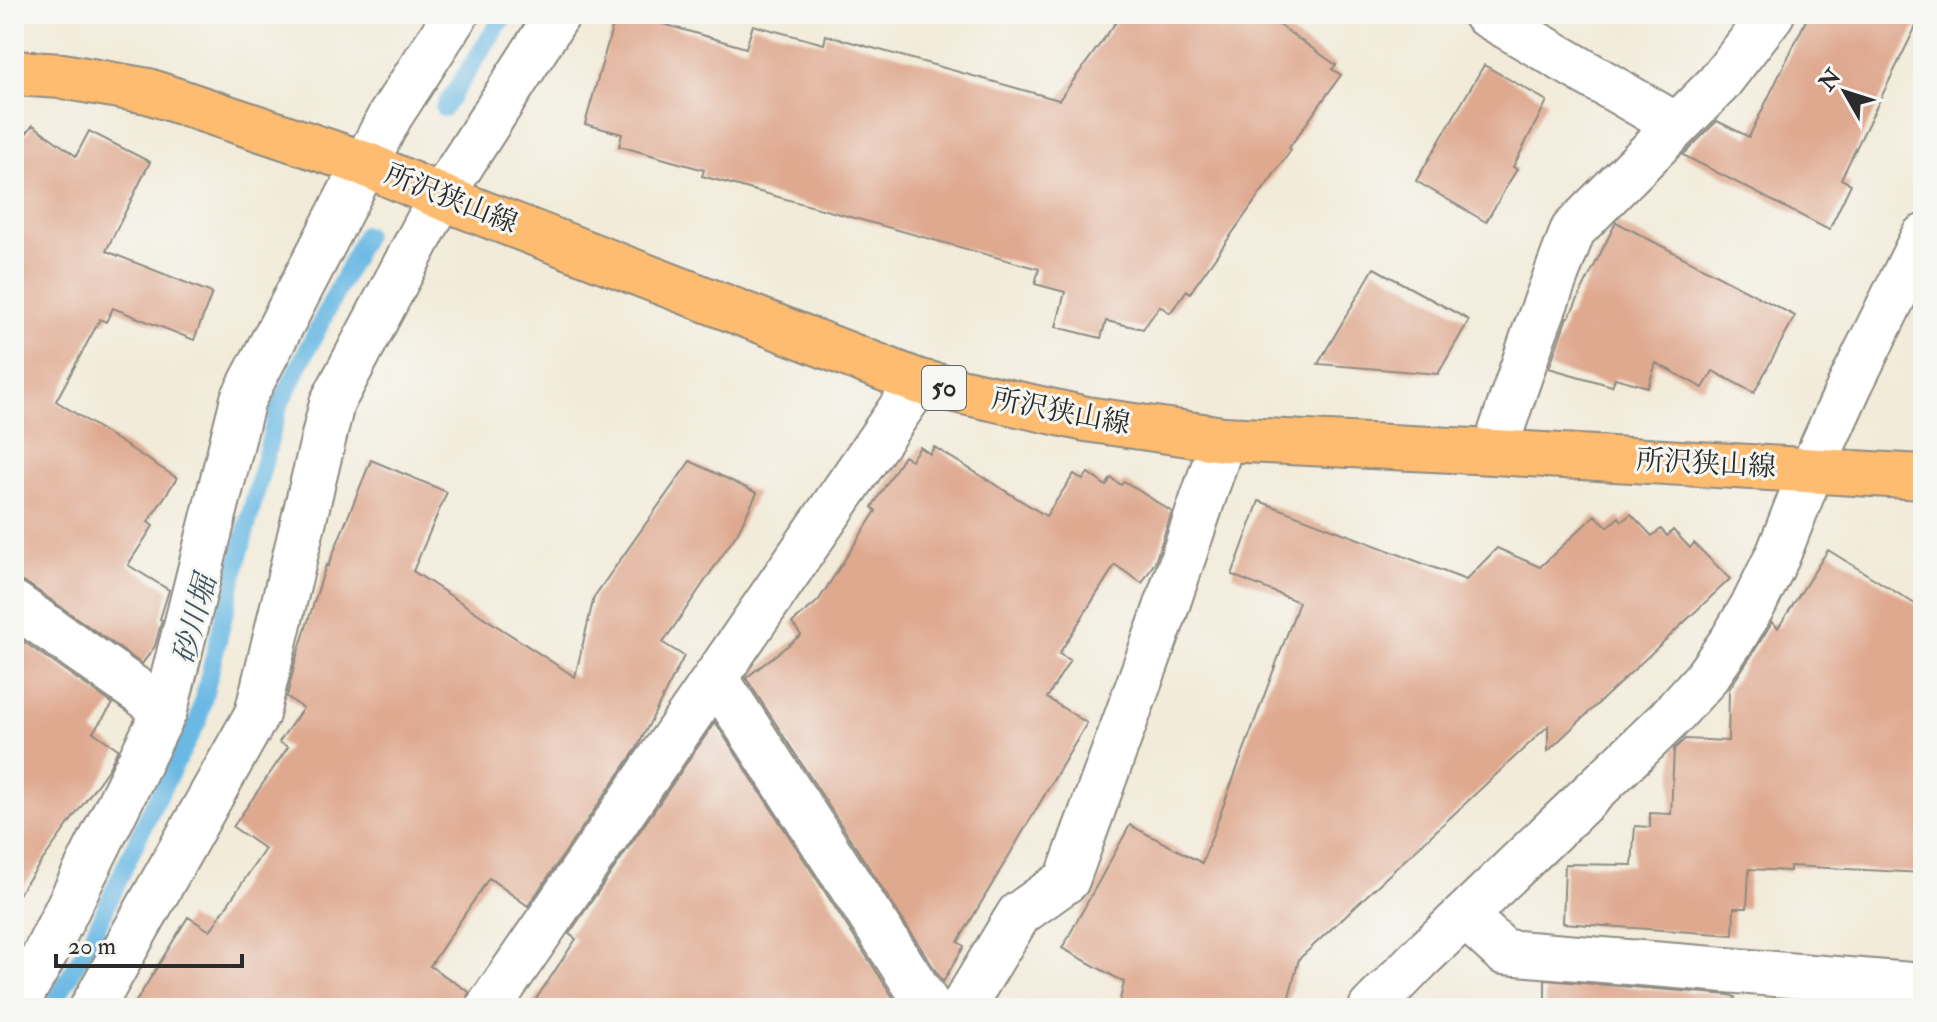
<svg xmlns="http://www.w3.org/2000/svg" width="1937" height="1022" font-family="'IM FELL Double Pica','Noto Serif JP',serif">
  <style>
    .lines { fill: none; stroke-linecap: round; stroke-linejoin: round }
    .stream { stroke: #6ab9e4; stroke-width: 18 }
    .building { fill: #dfa98f }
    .street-casing { stroke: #8e8b82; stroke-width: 48 }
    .primary-casing { stroke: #8e8b82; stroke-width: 48 }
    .street { stroke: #fff; stroke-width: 44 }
    .primary { stroke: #febc70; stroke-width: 44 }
    .labels { text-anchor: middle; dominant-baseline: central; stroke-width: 6; stroke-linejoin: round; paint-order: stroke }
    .shield { fill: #f6f6f2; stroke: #686867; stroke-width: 2 }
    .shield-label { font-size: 26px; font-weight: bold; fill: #2b2b2b }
    .street-label { font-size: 28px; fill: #2b2b2b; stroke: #f6f6f2 }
    .water-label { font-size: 30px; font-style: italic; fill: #3e5662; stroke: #f6f6f2 }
  </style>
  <rect width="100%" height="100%" fill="#f6f6f2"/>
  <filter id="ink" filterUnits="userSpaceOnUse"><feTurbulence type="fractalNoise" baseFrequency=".0125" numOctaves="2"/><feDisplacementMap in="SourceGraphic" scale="16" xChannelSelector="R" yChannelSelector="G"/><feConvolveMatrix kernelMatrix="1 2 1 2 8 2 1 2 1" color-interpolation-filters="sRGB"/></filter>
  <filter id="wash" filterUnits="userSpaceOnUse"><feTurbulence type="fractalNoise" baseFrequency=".006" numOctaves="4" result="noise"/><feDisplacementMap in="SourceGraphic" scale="32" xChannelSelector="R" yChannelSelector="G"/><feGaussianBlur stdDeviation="1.8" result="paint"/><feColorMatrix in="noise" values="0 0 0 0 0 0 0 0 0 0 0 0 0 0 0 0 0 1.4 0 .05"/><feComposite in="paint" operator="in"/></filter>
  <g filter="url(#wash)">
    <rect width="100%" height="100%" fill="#f2ebd9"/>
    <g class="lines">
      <path class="stream" d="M444 108 505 14
        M51 1008 91 940 149 814 198 721 234 575 279 406 365 235"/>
    </g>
    <g id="blocks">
      <path class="building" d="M616 14H629L746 48 753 25 824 44 826 35 1059 100 1122 14H1263L1336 65 1332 69 1341 75 1289 148 1291 150 1190 293 1187 290 1170 313 1160 306 1143 329 1106 321 1101 338 1056 327 1065 292 1035 284 1039 269 702 176 704 170 619 146 622 134 585 124Z
        M1809 14H1922L1841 179 1851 184 1829 230 1683 155 1717 121 1749 137Z
        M1484 65 1547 101 1513 167 1517 169 1486 222 1416 181Z
        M33 125 76 156 89 131 150 162 106 251 212 293 194 340 113 308 106 322 100 319 56 401 177 478 148 522 153 526 128 565 169 590 160 619 162 620 155 646 142 664 28 584 14 579V149Z
        M1616 222 1795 316 1754 393 1713 371 1703 388 1656 363 1648 387 1615 378 1612 386 1549 368 1567 317H1569Z
        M1374 268 1469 320 1438 374 1318 364Z
        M920 447 930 454 934 447 1046 516 1074 474 1083 480 1088 473 1106 486 1111 478 1121 485 1124 481 1172 512 1155 562 1142 583 1115 565 1059 654 1070 660 1047 698 1087 723 958 942 964 946 943 982 746 678 801 635 792 623 818 601 876 511 872 507 904 456 911 460Z
        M371 460 447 492 413 571 575 677 594 597 690 461 757 493 738 532 663 643 684 656 637 748 528 906 489 878 430 966 469 992 463 1008H132L188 917 210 931 265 849 233 827 288 747 279 742 303 708 287 697 295 662 326 565 328 566Z
        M1259 501 1466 580 1497 548 1540 567 1595 515 1608 527 1619 517 1622 521 1631 514 1652 536 1661 529 1667 536 1673 530 1690 548 1694 543 1730 579 1548 751V726L1299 959 1286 1008H1118L1124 982 1062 948 1130 825 1202 863 1299 602 1232 575Z
        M1828 550 1923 609V873L1790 866V871L1749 869 1747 908H1734L1733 935 1563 923 1565 864 1632 865 1635 826 1650 827V813L1671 814 1674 749 1685 739 1728 741 1729 689 1753 653 1772 622 1778 628Z
        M14 635 113 704 93 732 118 749 109 768 14 900Z
        M715 722 900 1008H530L576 939 569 934Z
        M1545 980 1730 995 1735 997 1733 1008H1545Z"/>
    </g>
  </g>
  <g filter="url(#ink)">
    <use href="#blocks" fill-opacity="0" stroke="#8e8b82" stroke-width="2"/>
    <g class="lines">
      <defs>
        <path id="street" d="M1485 14 1676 125
          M1494 452 1534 334 1573 230 1718 84 1772 14
          M14 604 165 710
          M716 678 930 1008
          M1465 916 1504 952 1923 986
          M14 1008 45 954 165 710 243 399 390 116 456 14
          M92 1008 257 714 332 403 441 197 558 14
          M488 1008 919 382
          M962 1008 1019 914 1067 880 1161 623 1223 439
          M1371 1008 1419 959 1667 721 1705 679 1733 639 1755 602 1778 555 1811 471 1851 383 1923 237"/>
        <path id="primary" d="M14 73 62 76 148 91 365 164 441 197 919 382 1086 419 1223 439 1494 452 1923 477"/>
      </defs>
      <use href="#street" class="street-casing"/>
      <use href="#primary" class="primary-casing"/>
      <use href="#street" class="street"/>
      <use href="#primary" class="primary"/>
    </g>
  </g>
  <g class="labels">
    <rect class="shield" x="922" y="366" width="44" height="44" rx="6"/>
    <g class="shield-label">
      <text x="944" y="388">50</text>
    </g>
    <g class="street-label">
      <text transform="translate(451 199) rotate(22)">所沢狭山線</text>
      <text transform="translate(1061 412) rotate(11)">所沢狭山線</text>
      <text transform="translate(1706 464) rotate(3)">所沢狭山線</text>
    </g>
    <g class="water-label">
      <text transform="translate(195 620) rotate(-75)">砂川堀</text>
    </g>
  </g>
  <rect width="1937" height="1022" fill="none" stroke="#f6f6f2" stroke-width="48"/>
  <g transform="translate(1845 92) rotate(309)" stroke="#f6f6f2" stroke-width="6" paint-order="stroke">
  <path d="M0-6L14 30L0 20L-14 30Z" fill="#2b2b2b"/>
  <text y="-12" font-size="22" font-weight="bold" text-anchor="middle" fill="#2b2b2b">N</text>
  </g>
  <path d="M56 954v12h186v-12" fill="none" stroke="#2b2b2b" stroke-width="4"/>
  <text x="68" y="954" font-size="24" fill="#2b2b2b" stroke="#f6f6f2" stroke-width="6" paint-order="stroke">20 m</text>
</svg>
